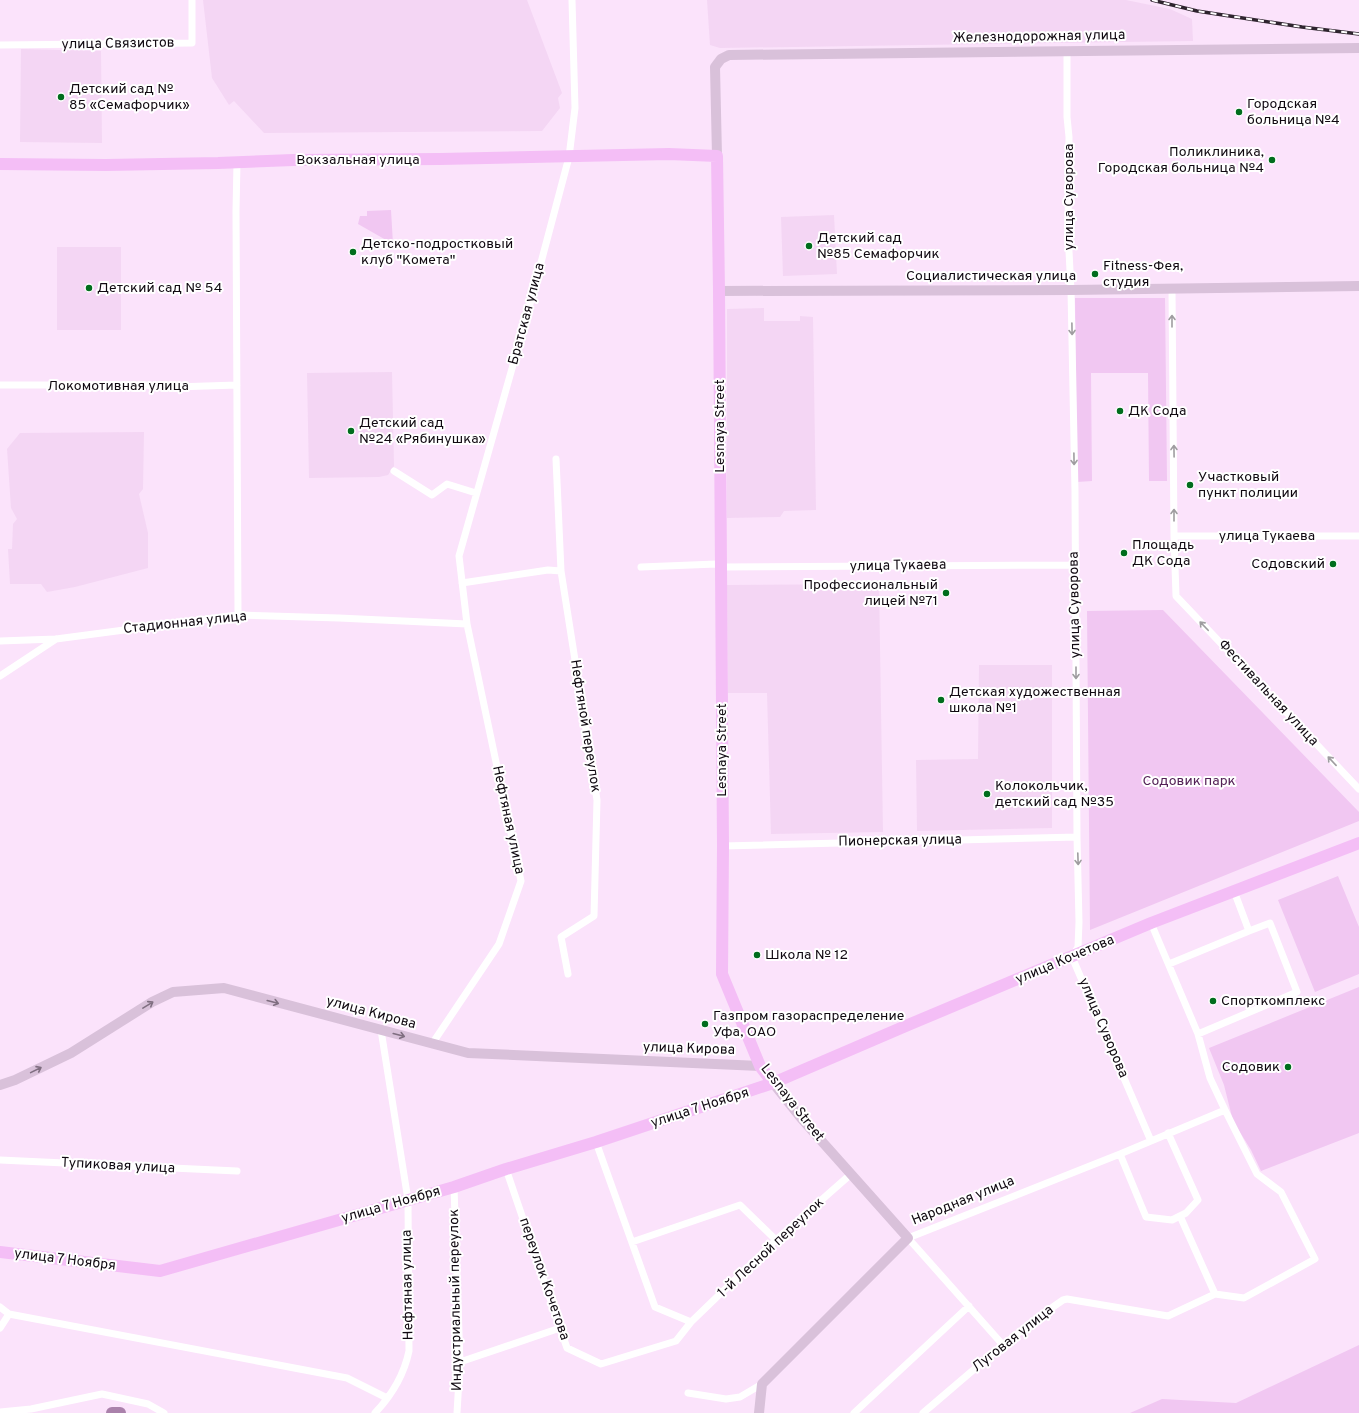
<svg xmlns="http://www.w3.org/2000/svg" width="1359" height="1413" font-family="Overpass,sans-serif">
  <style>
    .built { fill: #f4d6f4 }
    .green { fill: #f1c7f2 }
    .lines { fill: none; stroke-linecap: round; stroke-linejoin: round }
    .river { stroke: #aa81ab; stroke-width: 12 }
    .street { stroke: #fff; stroke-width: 7 }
    .secondary { stroke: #d9c1da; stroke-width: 10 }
    .primary { stroke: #f4bef6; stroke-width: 12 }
    .rail-casing { stroke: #2e242e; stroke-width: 3.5 }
    .rail { stroke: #fff; stroke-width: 2; stroke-dasharray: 6; stroke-linecap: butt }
    .oneway { stroke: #9f9da0 }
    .oneway2 { stroke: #7f6e80 }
    .poi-dot { fill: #006d1d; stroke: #fff; stroke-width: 1.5 }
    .labels { text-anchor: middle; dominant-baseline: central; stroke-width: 4; stroke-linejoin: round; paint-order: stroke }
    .street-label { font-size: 14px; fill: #100911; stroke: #fff }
    .poi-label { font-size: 14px; fill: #100911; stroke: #fff; text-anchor: start }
    .park-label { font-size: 14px; fill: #542157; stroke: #fff }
  </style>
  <rect width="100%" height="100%" fill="#fbe3fb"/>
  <path class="built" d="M203 0H527L562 93 558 98 560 108 542 131 264 133 234 101 229 105 212 78Z
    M707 0H1126L1170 9 1192 19 1193 41 720 48 710 45Z
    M21 49 101 51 102 143 20 142Z
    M834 215 837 274 783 276 781 217Z
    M57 247H121V330H57Z
    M764 308V321H800V316L813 317 816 510 784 511 780 517 727 518V309Z
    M392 372 394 466 388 475 379 477 309 478 307 373Z
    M144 432 143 489 139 494 148 533V568L75 587 47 592 41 584H10L8 549H12L13 524 17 519 11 508 7 449 20 433Z
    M879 584 883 832 771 834 767 693H728L727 585Z
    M979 665H1052V828L917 831 916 760 978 759Z"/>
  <path class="green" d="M391 210 393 244 358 224 360 216H367V211Z
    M1075 298H1165L1167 481H1149L1148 373H1091L1092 481 1077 482Z
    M1163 610 1359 812V821L1090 930 1087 611Z
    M1338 876 1359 927V974L1315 992 1278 900Z
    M1359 987V1133L1261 1171 1251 1150 1233 1121 1224 1085 1209 1048Z
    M1359 1345V1413H1130L1162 1399 1236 1403Z"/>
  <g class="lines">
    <path class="river" d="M112 1413H120"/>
    <path class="street" d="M0 45 192 43V0
      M1067 50V117L1069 137 1068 232 1071 290 1075 492 1077 837 1079 922 1078 947 1072 957 1151 1141
      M237 163 236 211 238 615
      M1172 288 1174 536 1176 596 1359 789
      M0 385H144L175 387 237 385
      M556 459 561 571 597 800 594 916 561 937 568 974
      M394 471 432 495 447 484 476 493
      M1174 536H1359
      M641 567 716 564 721 567 1075 565
      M462 583 548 570 561 571
      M0 641 56 639 238 615 339 618 467 624
      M0 676 56 639
      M723 846 1077 837
      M1169 964 1249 931
      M1198 1034 1297 992 1270 923 1249 931 1234 891
      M432 1044 499 944 521 881 467 624 459 556 526 319 569 157 575 108 572 0
      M596 1142 655 1307 691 1322
      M1120 1154 1146 1217 1172 1220 1186 1213 1198 1200 1168 1133
      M0 1160 237 1171
      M506 1169 567 1348 601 1364 676 1341 691 1322 776 1240 851 1174
      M454 1187 460 1362 457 1413
      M1180 1216 1215 1294
      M632 1242 740 1205 776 1240
      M0 1307 9 1314 347 1378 387 1398
      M0 1328 9 1314
      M1003 1345 908 1238 1120 1154 1225 1110
      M460 1362 560 1328
      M688 1393 726 1399 740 1397 762 1384
      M0 1412 31 1409 102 1394 148 1404 164 1413
      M375 1413C392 1395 404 1375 409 1351L408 1200 381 1030
      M854 1413 969 1306
      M923 1413C969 1374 1013 1334 1063 1300L1067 1299 1168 1316 1215 1294 1244 1298 1315 1259 1281 1192 1257 1174 1225 1110 1210 1078 1198 1034 1151 923"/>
    <path class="secondary" d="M717 156 715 67 721 59 729 55 1359 48
      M719 291 1071 290 1359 286
      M0 1085 15 1080 71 1053 152 1002 173 992 224 988 468 1053 760 1066
      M759 1413 762 1384 908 1238 801 1118 773 1083"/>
    <path class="primary" d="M0 164 106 165 218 163 293 160 440 159 669 154 717 156 719 291 723 846 722 974 760 1066 773 1083
      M0 1252 160 1271 454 1187 506 1169 596 1142 773 1083 908 1025 1151 923 1359 843"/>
    <defs>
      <path id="rail" d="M1152 0 1197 11 1302 27 1359 34"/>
    </defs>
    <use href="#rail" class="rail-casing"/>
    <use href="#rail" class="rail"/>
  </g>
  <defs><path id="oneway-shaft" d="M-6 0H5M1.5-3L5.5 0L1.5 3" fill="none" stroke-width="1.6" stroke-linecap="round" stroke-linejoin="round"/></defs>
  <g class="oneway">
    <use href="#oneway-shaft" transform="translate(1172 321) rotate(-90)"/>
    <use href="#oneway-shaft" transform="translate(1072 329) rotate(89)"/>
    <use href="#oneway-shaft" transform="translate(1174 451) rotate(-91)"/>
    <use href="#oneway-shaft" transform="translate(1074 459) rotate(89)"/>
    <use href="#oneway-shaft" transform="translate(1174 515) rotate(-90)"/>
    <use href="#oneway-shaft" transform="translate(1204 626) rotate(-134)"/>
    <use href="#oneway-shaft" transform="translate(1076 673) rotate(90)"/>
    <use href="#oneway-shaft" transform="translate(1332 761) rotate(-133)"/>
    <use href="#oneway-shaft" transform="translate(1078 859) rotate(88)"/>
  </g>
  <g class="oneway2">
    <use href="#oneway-shaft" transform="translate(273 1002) rotate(15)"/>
    <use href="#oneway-shaft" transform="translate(148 1005) rotate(-31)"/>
    <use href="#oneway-shaft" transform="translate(399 1035) rotate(15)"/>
    <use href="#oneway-shaft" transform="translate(36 1070) rotate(-26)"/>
  </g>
  <g class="poi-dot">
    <circle cx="61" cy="97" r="4"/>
    <circle cx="1239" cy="112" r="4"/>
    <circle cx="1272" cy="160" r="4"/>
    <circle cx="809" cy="246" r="4"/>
    <circle cx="353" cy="252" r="4"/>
    <circle cx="1095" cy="274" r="4"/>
    <circle cx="89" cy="288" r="4"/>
    <circle cx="1120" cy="411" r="4"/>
    <circle cx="351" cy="431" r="4"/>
    <circle cx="1190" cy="485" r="4"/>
    <circle cx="1124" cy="553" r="4"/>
    <circle cx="1333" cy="564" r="4"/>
    <circle cx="946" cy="593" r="4"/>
    <circle cx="941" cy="700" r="4"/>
    <circle cx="987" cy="794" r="4"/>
    <circle cx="757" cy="955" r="4"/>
    <circle cx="1213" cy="1001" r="4"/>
    <circle cx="705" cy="1024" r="4"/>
    <circle cx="1288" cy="1067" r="4"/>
  </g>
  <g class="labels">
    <g class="street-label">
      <text transform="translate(1039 37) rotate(-1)">Железнодорожная улица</text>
      <text transform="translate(118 44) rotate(-1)">улица Связистов</text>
      <text x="358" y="160">Вокзальная улица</text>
      <text transform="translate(1069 197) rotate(-90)">улица Суворова</text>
      <text x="991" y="276">Социалистическая улица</text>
      <text transform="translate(527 314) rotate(-75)">Братская улица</text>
      <text x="118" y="386">Локомотивная улица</text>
      <text transform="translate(720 426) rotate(-90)">Lesnaya Street</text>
      <text x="1267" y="536">улица Тукаева</text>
      <text transform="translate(898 566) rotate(-1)">улица Тукаева</text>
      <text transform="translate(1075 605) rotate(-91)">улица Суворова</text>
      <text transform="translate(185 623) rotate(-6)">Стадионная улица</text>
      <text transform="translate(1268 693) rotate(47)">Фестивальная улица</text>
      <text transform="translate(585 726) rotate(81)">Нефтяной переулок</text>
      <text transform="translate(722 750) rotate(-90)">Lesnaya Street</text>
      <text transform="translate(508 820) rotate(78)">Нефтяная улица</text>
      <text transform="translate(900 841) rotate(-1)">Пионерская улица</text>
      <text transform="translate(1065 960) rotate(-23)">улица Кочетова</text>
      <text transform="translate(371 1013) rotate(15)">улица Кирова</text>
      <text transform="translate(1103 1028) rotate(67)">улица Суворова</text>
      <text transform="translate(689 1049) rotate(2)">улица Кирова</text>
      <text transform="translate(792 1103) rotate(52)">Lesnaya Street</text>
      <text transform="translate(700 1108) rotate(-18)">улица 7 Ноября</text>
      <text transform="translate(118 1166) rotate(3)">Тупиковая улица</text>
      <text transform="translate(963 1201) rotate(-22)">Народная улица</text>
      <text transform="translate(391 1205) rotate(-16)">улица 7 Ноября</text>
      <text transform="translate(771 1248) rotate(-43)">1-й Лесной переулок</text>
      <text transform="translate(65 1260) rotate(7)">улица 7 Ноября</text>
      <text transform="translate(544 1279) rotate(71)">переулок Кочетова</text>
      <text transform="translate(408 1285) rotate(-91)">Нефтяная улица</text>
      <text transform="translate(456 1300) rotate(-91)">Индустриальный переулок</text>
      <text transform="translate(1013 1339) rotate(-38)">Луговая улица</text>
    </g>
    <g class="poi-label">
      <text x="69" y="89">Детский сад №<tspan x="69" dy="16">85 «Семафорчик»</tspan></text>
      <text x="1247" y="104">Городская<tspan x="1247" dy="16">больница №4</tspan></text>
      <text x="1264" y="152" text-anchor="end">Поликлиника,<tspan x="1264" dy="16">Городская больница №4</tspan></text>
      <text x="817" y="238">Детский сад<tspan x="817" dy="16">№85 Семафорчик</tspan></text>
      <text x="361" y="244">Детско-подростковый<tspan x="361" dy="16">клуб "Комета"</tspan></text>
      <text x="1103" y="266">Fitness-Фея,<tspan x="1103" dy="16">студия</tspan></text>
      <text x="97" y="288">Детский сад № 54</text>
      <text x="1128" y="411">ДК Сода</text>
      <text x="359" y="423">Детский сад<tspan x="359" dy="16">№24 «Рябинушка»</tspan></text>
      <text x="1198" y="477">Участковый<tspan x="1198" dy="16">пункт полиции</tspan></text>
      <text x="1132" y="545">Площадь<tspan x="1132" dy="16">ДК Сода</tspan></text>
      <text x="1325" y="564" text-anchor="end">Содовский</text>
      <text x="938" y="585" text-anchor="end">Профессиональный<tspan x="938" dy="16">лицей №71</tspan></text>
      <text x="949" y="692">Детская художественная<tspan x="949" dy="16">школа №1</tspan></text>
      <text x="995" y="786">Колокольчик,<tspan x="995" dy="16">детский сад №35</tspan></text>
      <text x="765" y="955">Школа № 12</text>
      <text x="1221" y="1001">Спорткомплекс</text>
      <text x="713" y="1016">Газпром газораспределение<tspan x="713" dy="16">Уфа, ОАО</tspan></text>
      <text x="1280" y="1067" text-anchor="end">Содовик</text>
    </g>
    <g class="park-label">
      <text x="1189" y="781">Содовик парк</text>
    </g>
  </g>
</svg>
